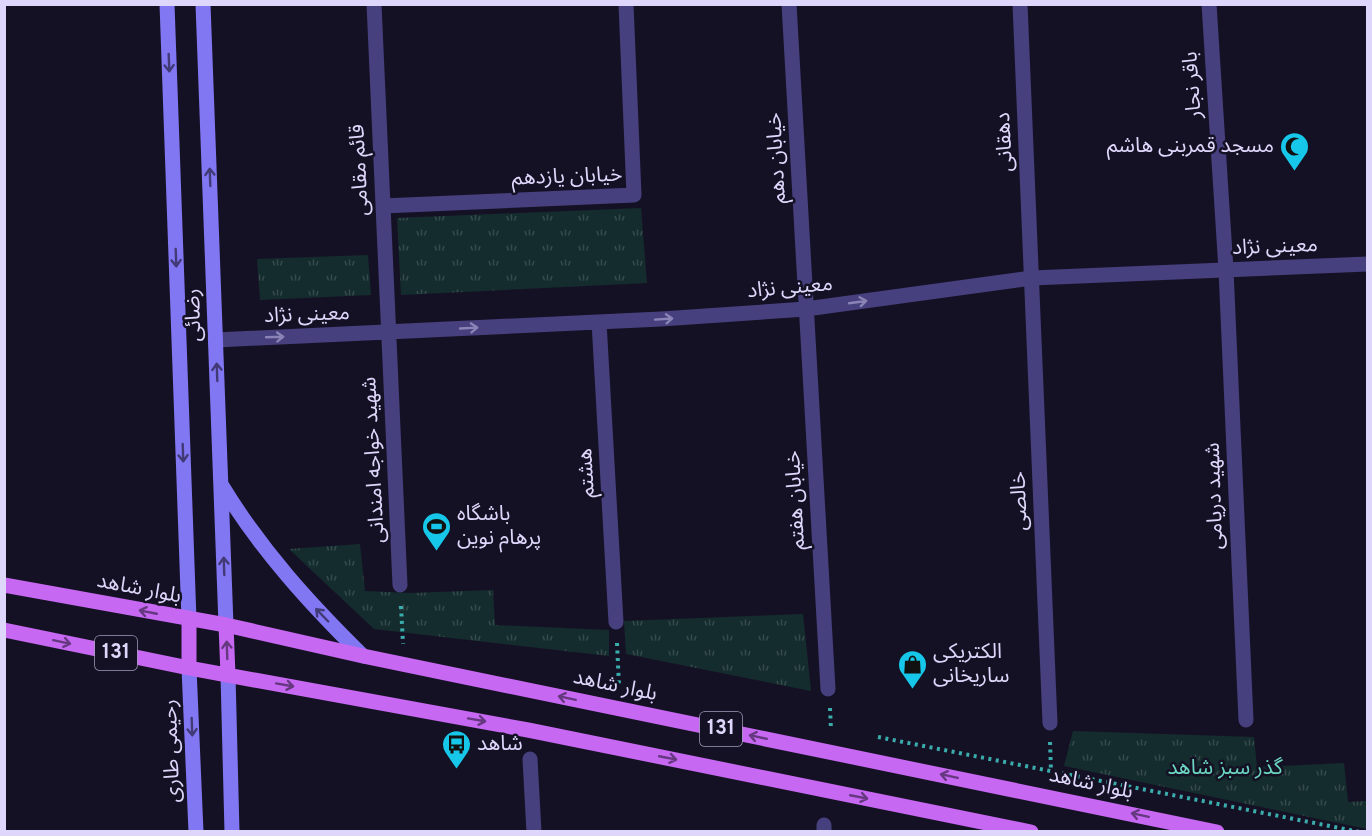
<svg xmlns="http://www.w3.org/2000/svg" width="1372" height="836" font-family="Overpass,'Noto Sans Arabic',sans-serif">
  <style>
    .grass { fill: url(#grass-tufts) }
    .lines { fill: none; stroke-linecap: round; stroke-linejoin: round }
    .path { stroke: #3bacac; stroke-width: 4; stroke-dasharray: 3 4.5; stroke-linecap: butt }
    .street { stroke: #46407e; stroke-width: 15 }
    .secondary { stroke: #8277f2; stroke-width: 15 }
    .primary { stroke: #c668f1; stroke-width: 15 }
    .oneway { stroke: #413a76 }
    .oneway2 { stroke: #8a84b6 }
    .oneway3 { stroke: #653880 }
    .labels { text-anchor: middle; dominant-baseline: central; stroke-width: 5; stroke-linejoin: round; paint-order: stroke }
    .shield { fill: #151124; stroke: #a29cba; stroke-width: 1.5 }
    .shield-label { font-size: 20px; font-weight: bold; fill: #ded7fb }
    .street-label { font-size: 21px; fill: #ded7fb; stroke: #151124 }
    .poi-label { font-size: 21px; fill: #ded7fb; stroke: #151124; text-anchor: start }
    .park-label { font-size: 21px; fill: #6ad5c1; stroke: #151124 }
  </style>
  <defs>
    <pattern id="grass-tufts" width="24" height="20" patternUnits="userSpaceOnUse" patternTransform="scale(1.5)"><rect width="24" height="20" fill="#142c2d"/><path d="M3 7l-1-3M5 7V3M7 7l1-3M15 17l-1-3M17 17v-4M19 17l1-3" fill="none" stroke="#364a4c"/></pattern>
  </defs>
  <rect width="100%" height="100%" fill="#151124"/>
  <path class="grass" d="M641 208 647 283 401 295 397 218Z
    M368 255 371 295 260 300 257 259Z
    M360 544 365 591 411 593 493 590 495 625 609 630V656L374 629 289 549Z
    M803 614 811 691 626 654 624 621Z
    M1073 731 1254 737 1257 767 1344 763 1348 802 1367 801V829L1064 766Z"/>
  <g class="lines">
    <path class="path" d="M401 606 403 644
      M617 643 619 686
      M830 708 831 730
      M878 737 1360 832
      M1050 742 1051 771"/>
    <path class="street" d="M374 4 400 585
      M789 4 828 689
      M1020 4 1050 723
      M1209 4 1226 270 1246 720
      M383 206 634 195 626 4
      M599 322 616 622
      M216 340 661 319 806 309 1032 278 1368 264
      M530 759 534 832
      M824 825V832"/>
    <path class="secondary" d="M167 4 189 620
      M203 4 226 625
      M222 486C261 550 310 604 363 656
      M189 668 196 832
      M228 675 232 832"/>
    <path class="primary" d="M4 585 226 625 363 656 1217 832
      M189 620V668
      M226 625 228 675
      M4 630 189 668 528 730 1031 832"/>
  </g>
  <defs><path id="oneway-shaft" d="M-6 0H5M1.5-3L5.5 0L1.5 3" fill="none" stroke-width="1.6" stroke-linecap="round" stroke-linejoin="round" transform="scale(1.5)"/></defs>
  <g class="oneway">
    <use href="#oneway-shaft" transform="translate(169 63) rotate(88)"/>
    <use href="#oneway-shaft" transform="translate(210 177) rotate(-92)"/>
    <use href="#oneway-shaft" transform="translate(176 258) rotate(88)"/>
    <use href="#oneway-shaft" transform="translate(217 372) rotate(-92)"/>
    <use href="#oneway-shaft" transform="translate(183 453) rotate(88)"/>
    <use href="#oneway-shaft" transform="translate(224 566) rotate(-92)"/>
    <use href="#oneway-shaft" transform="translate(322 615) rotate(-134)"/>
    <use href="#oneway-shaft" transform="translate(192 727) rotate(88)"/>
  </g>
  <g class="oneway2">
    <use href="#oneway-shaft" transform="translate(858 302) rotate(-8)"/>
    <use href="#oneway-shaft" transform="translate(664 319) rotate(-4)"/>
    <use href="#oneway-shaft" transform="translate(469 328) rotate(-3)"/>
    <use href="#oneway-shaft" transform="translate(275 337) rotate(-2)"/>
  </g>
  <g class="oneway3">
    <use href="#oneway-shaft" transform="translate(148 612) rotate(-169)"/>
    <use href="#oneway-shaft" transform="translate(62 642) rotate(12)"/>
    <use href="#oneway-shaft" transform="translate(227 650) rotate(-92)"/>
    <use href="#oneway-shaft" transform="translate(285 685) rotate(10)"/>
    <use href="#oneway-shaft" transform="translate(567 698) rotate(-168)"/>
    <use href="#oneway-shaft" transform="translate(477 720) rotate(10)"/>
    <use href="#oneway-shaft" transform="translate(758 737) rotate(-168)"/>
    <use href="#oneway-shaft" transform="translate(668 758) rotate(11)"/>
    <use href="#oneway-shaft" transform="translate(949 776) rotate(-168)"/>
    <use href="#oneway-shaft" transform="translate(859 797) rotate(11)"/>
    <use href="#oneway-shaft" transform="translate(1140 815) rotate(-168)"/>
  </g>
  <defs>
    <symbol id="mosque-pin" viewBox="-11 -11 22 30"><path d="M0 17L-7.5 6A9.5 9.5 0 1 1 7.5 6Z" fill="#16c7e9" stroke="#151124"/><path d="M3.5-4.9A6 6 0 1 0 3.5 4.9A5 5 0 1 1 3.5-4.9Z" fill="#111"/></symbol>
    <symbol id="stadium-pin" viewBox="-11 -11 22 30"><path d="M0 17L-7.5 6A9.5 9.5 0 1 1 7.5 6Z" fill="#16c7e9" stroke="#151124"/><path d="M0-5a6.5 5 0 1 0 0 10a6.5 5 0 1 0 0-10ZM-3.5-1.8h7v3.6h-7Z" fill="#111"/></symbol>
    <symbol id="shop-pin" viewBox="-11 -11 22 30"><path d="M0 17L-7.5 6A9.5 9.5 0 1 1 7.5 6Z" fill="#16c7e9" stroke="#151124"/><path d="M-5-2.5h2.3a2.7 3.5 0 0 1 5.4 0H5L5.5 6h-11ZM-1.5-2.5h3a1.5 2.3 0 0 0-3 0Z" fill="#111"/></symbol>
    <symbol id="bus-pin" viewBox="-11 -11 22 30"><path d="M0 17L-7.5 6A9.5 9.5 0 1 1 7.5 6Z" fill="#16c7e9" stroke="#151124"/><path d="M-5-6H5V4H4V6H2V4H-2V6H-4V4H-5ZM-3.5-4V0h7V-4ZM-3.5 1.2v1.5H-2V1.2ZM2 1.2v1.5H3.5V1.2Z" fill="#111"/></symbol>
  </defs>
  <g fill-rule="evenodd">
    <use href="#mosque-pin" x="1278" y="130" width="33" height="45"/>
    <use href="#stadium-pin" x="420" y="510" width="33" height="45"/>
    <use href="#shop-pin" x="896" y="648" width="33" height="45"/>
    <use href="#bus-pin" x="440" y="728" width="33" height="45"/>
  </g>
  <g class="labels">
    <g class="shield">
      <rect x="95" y="636" width="42" height="34" rx="4.5"/>
      <rect x="700" y="712" width="42" height="34" rx="4.5"/>
    </g>
    <g class="shield-label">
      <text x="116" y="653">131</text>
      <text x="721" y="729">131</text>
    </g>
    <g class="street-label">
      <text transform="translate(1193 85) rotate(-94)">باقر نجار</text>
      <text transform="translate(1005 142) rotate(-93)">دهقانی</text>
      <text transform="translate(777 158) rotate(-93)">خیابان دهم</text>
      <text transform="translate(360 170) rotate(-93)">قائم مقامی</text>
      <text transform="translate(567 177) rotate(-2)">خیابان یازدهم</text>
      <text transform="translate(1275 247) rotate(-2)">معینی نژاد</text>
      <text transform="translate(790 288) rotate(-5)">معینی نژاد</text>
      <text transform="translate(194 315) rotate(-92)">رضائی</text>
      <text transform="translate(307 315) rotate(-2)">معینی نژاد</text>
      <text transform="translate(374 460) rotate(-93)">شهید خواجه امندانی</text>
      <text transform="translate(587 473) rotate(-93)">هشتم</text>
      <text transform="translate(1215 496) rotate(-92)">شهید دریامی</text>
      <text transform="translate(796 500) rotate(-93)">خیابان هفتم</text>
      <text transform="translate(1020 501) rotate(-92)">خالصی</text>
      <text transform="translate(139 589) rotate(11)">بلوار شاهد</text>
      <text transform="translate(615 686) rotate(12)">بلوار شاهد</text>
      <text transform="translate(172 751) rotate(-92)">رحیمی طاری</text>
      <text transform="translate(1091 784) rotate(12)">بلوار شاهد</text>
    </g>
    <g class="poi-label">
      <text x="1274" y="146" text-anchor="end">مسجد قمربنی هاشم</text>
      <text x="457" y="514">باشگاه<tspan x="457" dy="24">پرهام نوین</tspan></text>
      <text x="933" y="652">الکتریکی<tspan x="933" dy="24">ساریخانی</tspan></text>
      <text x="477" y="744">شاهد</text>
    </g>
    <g class="park-label">
      <text x="1225" y="768">گذر سبز شاهد</text>
    </g>
  </g>
  <rect width="1372" height="836" fill="none" stroke="#ded7fb" stroke-width="12"/>
</svg>
